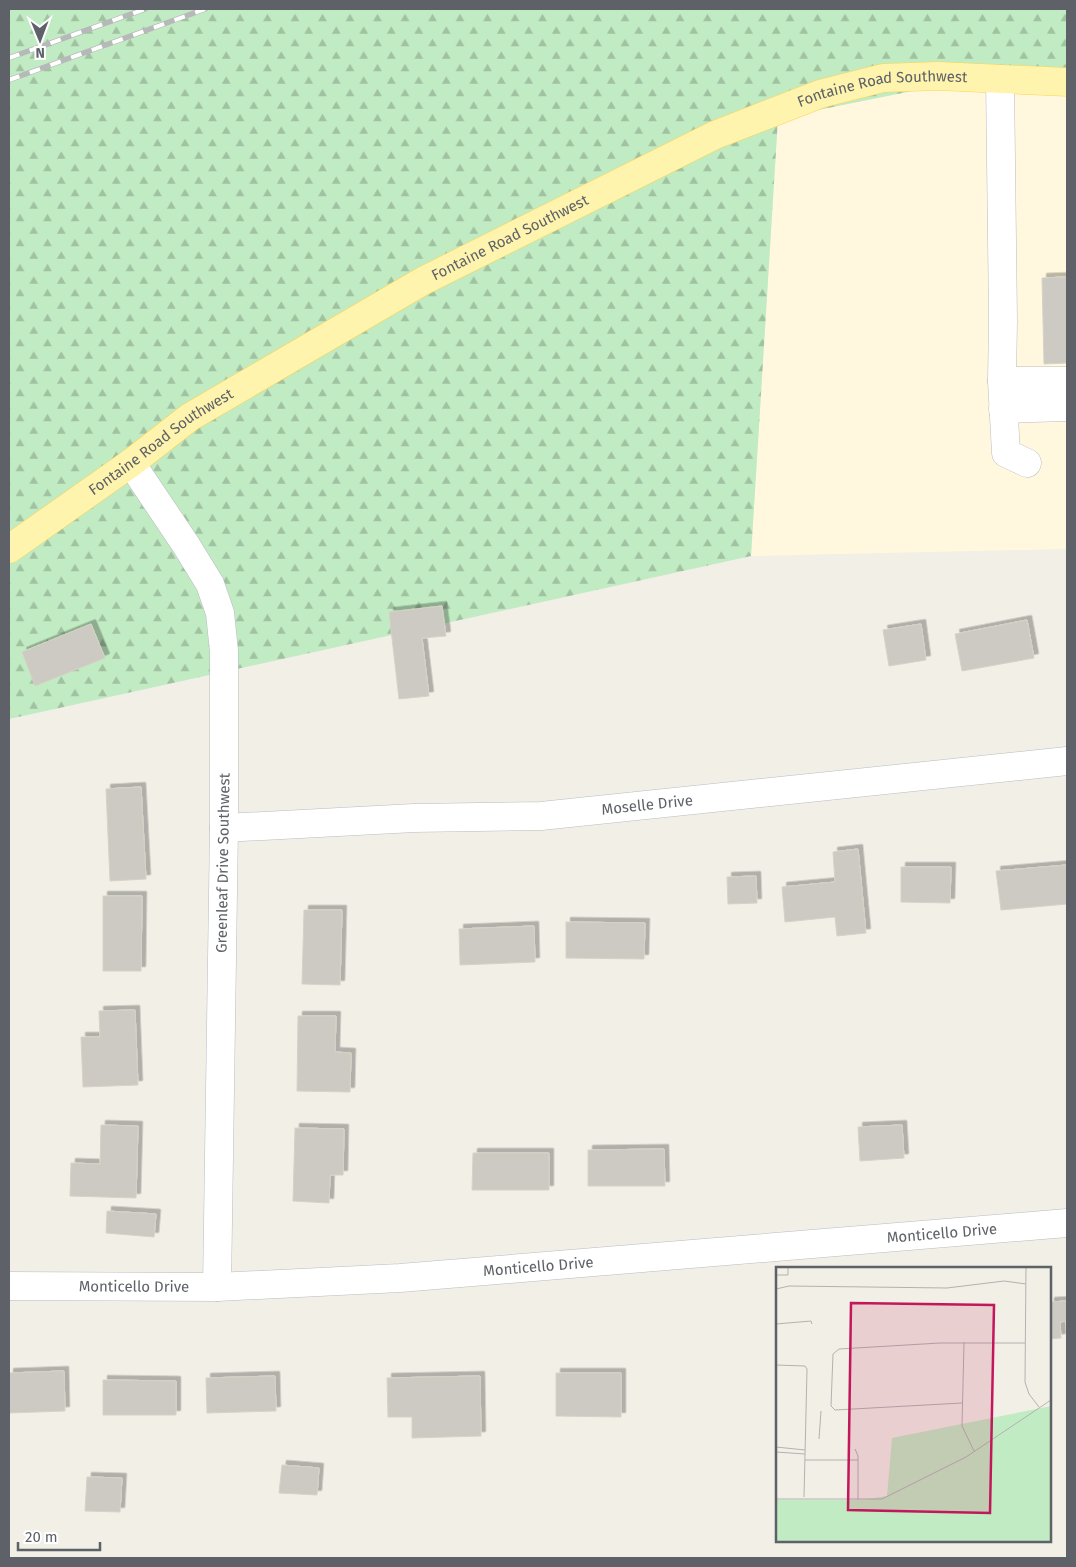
<svg xmlns="http://www.w3.org/2000/svg" width="1076" height="1567" font-family="'Fira Sans',sans-serif">
  <style>
    .commercial { fill: #fff8de }
    .forest { fill: url(#forest-firs) }
    .building { fill: #cdcac3; stroke: #d7d2c4; filter: url(#shadow) }
    .lines { fill: none; stroke-linecap: round; stroke-linejoin: round }
    .minor-casing { stroke: #b9bcc1; stroke-width: 29 }
    .major-casing { stroke: #fed352; stroke-width: 29 }
    .minor { stroke: #fff; stroke-width: 28 }
    .major { stroke: #fff4ae; stroke-width: 28 }
    .rail-casing { stroke: #b7b8b9; stroke-width: 5.5 }
    .rail { stroke: #fff; stroke-width: 4; stroke-dasharray: 11; stroke-linecap: butt }
    .labels { text-anchor: middle; dominant-baseline: central; stroke-width: 5; stroke-linejoin: round; paint-order: stroke }
    .street-label { font-size: 15px; fill: #5e6268; stroke: #fff }
    .inset-road { fill: none; stroke: #b2b3b0; stroke-width: 1 }
    .view { fill: #c2185b; fill-opacity: 0.15; stroke: #c2185b; stroke-width: 2.5 }
    .inset-edge { fill: none; stroke: #5e6268; stroke-width: 2.5 }
  </style>
  <defs>
    <pattern id="forest-firs" width="22" height="20" patternUnits="userSpaceOnUse" patternTransform="scale(1.25)"><rect width="22" height="20" fill="#c1ebc2"/><path d="M5 1l3.5 6h-7zM16 11l3.5 6h-7z" fill="#a0c2a1"/></pattern>
    <filter id="shadow"><feDropShadow dx="4.5" dy="-4.5" stdDeviation="0" flood-color="#0004"/></filter>
  </defs>
  <rect width="100%" height="100%" fill="#f1efe6"/>
  <path class="commercial" d="M977 78 1067 83V549L751 556 778 118Z"/>
  <path class="forest" d="M9 9H1067V83L977 78 778 118 751 556 9 719Z"/>
  <path class="building" d="M1067 277V363L1044 364 1042 278Z
    M442 606 446 636 422 638 429 696 399 699 389 612Z
    M1027 620 1034 658 962 671 955 634Z
    M91 624 105 658 35 686 22 652Z
    M921 624 926 660 889 666 883 630Z
    M141 787 146 879 110 881 106 789Z
    M858 849 866 933 837 936 835 917 785 922 782 887 835 882 833 852Z
    M1067 865V904L1001 910 996 871Z
    M901 867H951L950 903 901 902Z
    M756 876 757 903 728 904 727 877Z
    M103 896H142L141 971H103Z
    M304 910H342L340 985 302 984Z
    M566 922 645 923 644 959 566 958Z
    M534 926 535 962 460 965 459 929Z
    M135 1010 138 1085 83 1087 81 1037H100L99 1011Z
    M298 1016H336L335 1052 351 1053 350 1092 297 1091Z
    M101 1125 138 1126 136 1198 70 1196 71 1163 100 1164Z
    M902 1125 904 1158 860 1161 858 1127Z
    M295 1128 344 1129 343 1175H330L329 1203 293 1201Z
    M664 1149 665 1186H588V1150Z
    M473 1153H549V1190H472Z
    M107 1211 156 1214 154 1237 106 1233Z
    M1067 1301V1321L1060 1322 1061 1338 1050 1339V1302Z
    M64 1371 65 1411 9 1413V1373Z
    M556 1373H621V1417L556 1416Z
    M275 1376 276 1411 207 1413 206 1378Z
    M480 1376 481 1436 412 1438V1417H388L387 1378Z
    M103 1380 176 1381V1415H103Z
    M282 1465 319 1468 317 1495 279 1493Z
    M87 1477 122 1478 120 1512 85 1511Z"/>
  <g class="lines">
    <defs>
      <g id="minor">
        <path d="M1000 79 1003 321 1002 381 1006 453 1027 463"/>
        <path d="M1002 381H1067"/>
        <path d="M1003 409 1067 407"/>
        <path d="M131 463 186 545 210 584 220 613 224 651V828L217 1287"/>
        <path id="s1" d="M224 828 414 818 541 816 1067 761"/>
        <path id="s2" d="M9 1286 217 1287 400 1278 1067 1223"/>
      </g>
      <g id="major">
        <path id="s3" d="M9 549 131 463 190 417 423 281 715 135 820 94 883 78 938 76 1067 82"/>
      </g>
    </defs>
    <use href="#minor" class="minor-casing"/>
    <use href="#major" class="major-casing"/>
    <use href="#minor" class="minor"/>
    <use href="#major" class="major"/>
    <defs>
      <path id="rail" d="M9 58 145 9
        M9 80 205 9"/>
    </defs>
    <use href="#rail" class="rail-casing"/>
    <use href="#rail" class="rail"/>
  </g>
  <g class="labels">
    <g class="street-label">
      <text stroke="none"><textPath href="#s3" startOffset="996">Fontaine Road Southwest</textPath></text>
      <text stroke="none"><textPath href="#s3" startOffset="591">Fontaine Road Southwest</textPath></text>
      <text stroke="none"><textPath href="#s3" startOffset="186">Fontaine Road Southwest</textPath></text>
      <text stroke="none"><textPath href="#s1" startOffset="424">Moselle Drive</textPath></text>
      <text transform="translate(223 863) rotate(-89)">Greenleaf Drive Southwest</text>
      <text stroke="none"><textPath href="#s2" startOffset="935">Monticello Drive</textPath></text>
      <text stroke="none"><textPath href="#s2" startOffset="530">Monticello Drive</textPath></text>
      <text stroke="none"><textPath href="#s2" startOffset="125">Monticello Drive</textPath></text>
    </g>
  </g>
  <g transform="translate(776 1267)">
    <rect width="275" height="275" fill="#f1efe6"/>
    <path d="M275 139V275H0V233H85L111 229 116 171Z" fill="#c1ebc2"/>
    <path class="inset-road" d="M250 0 249 115 253 127 263 140M0 8H12V0M0 22 13 19 171 21 228 14 250 17M0 57 35 54 36 57M188 75 186 159 198 184M0 98 29 99 31 102 28 230M186 136 59 143 55 139 57 87 63 82 164 76H249M43 172 45 144M0 180 29 183M79 182 82 189V233M0 185 29 187M29 193H82M0 232H106L190 190 275 133"/>
    <path class="view" d="M75 36 218 38 214 246 72 243Z"/>
    <rect width="275" height="275" class="inset-edge"/>
  </g>
  <rect width="1076" height="1567" fill="none" stroke="#5e6268" stroke-width="20"/>
  <g transform="translate(40 40) rotate(179)" stroke="#ffffff" stroke-width="4" paint-order="stroke">
  <path d="M0-4L9 19L0 12L-9 19Z" fill="#5e6268"/>
  <text y="-8" font-size="14" font-weight="bold" text-anchor="middle" fill="#5e6268">N</text>
  </g>
  <path d="M18 1542v8h82v-8" fill="none" stroke="#5e6268" stroke-width="2.5"/>
  <text x="25" y="1542" font-size="15" fill="#5e6268" stroke="#ffffff" stroke-width="4" paint-order="stroke">20 m</text>
</svg>
